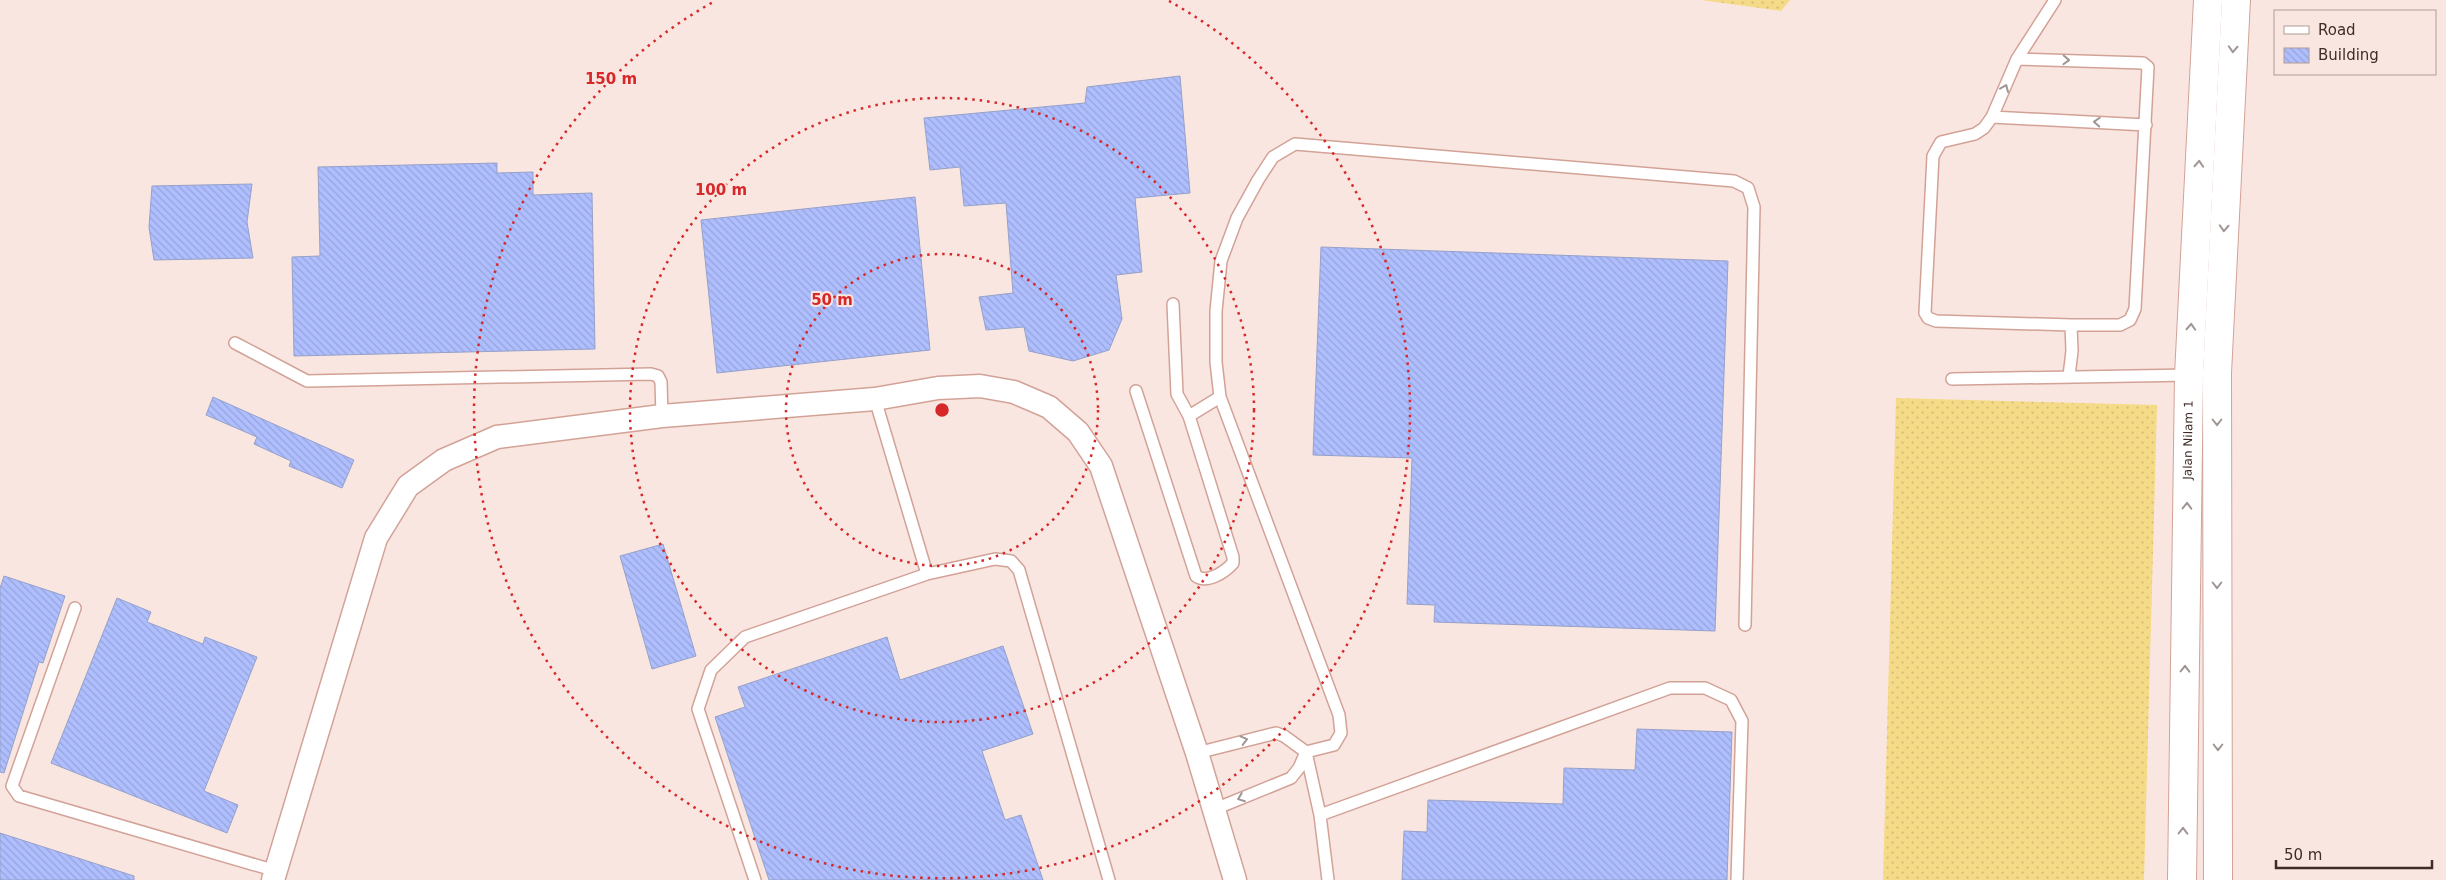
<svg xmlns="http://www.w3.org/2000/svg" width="2446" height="880" font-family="'DejaVu Sans',sans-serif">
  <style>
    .grass { fill: url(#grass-dots) }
    .building { fill: url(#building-back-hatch); stroke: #96a1c8 }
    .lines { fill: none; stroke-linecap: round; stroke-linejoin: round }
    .service-casing { stroke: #d2a297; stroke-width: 14 }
    .minor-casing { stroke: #d2a297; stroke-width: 25 }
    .secondary-casing { stroke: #d2a297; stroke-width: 30 }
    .service { stroke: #fff; stroke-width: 11 }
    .minor { stroke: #fff; stroke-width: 22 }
    .secondary { stroke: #fff; stroke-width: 28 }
    .oneway { stroke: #9f9694 }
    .ring { fill: none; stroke: #d62828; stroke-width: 2.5; stroke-dasharray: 2.5 5 }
    .labels { text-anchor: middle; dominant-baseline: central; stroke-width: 4; stroke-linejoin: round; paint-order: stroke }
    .street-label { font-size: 12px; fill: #3f2c28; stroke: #fae6e1 }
    .centre { fill: #d62828; stroke: #fae6e1; stroke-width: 2.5 }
    .ring-label { font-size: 15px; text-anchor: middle; font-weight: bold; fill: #d62828; stroke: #fae6e1; stroke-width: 4; stroke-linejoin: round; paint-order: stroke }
  </style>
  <defs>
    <pattern id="grass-dots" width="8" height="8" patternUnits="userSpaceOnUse" patternTransform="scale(1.25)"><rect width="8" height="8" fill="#f5db87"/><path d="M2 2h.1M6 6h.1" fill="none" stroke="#d3bc75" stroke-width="1.8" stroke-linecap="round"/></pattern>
    <pattern id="building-back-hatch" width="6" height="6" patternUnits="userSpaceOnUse" patternTransform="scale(1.25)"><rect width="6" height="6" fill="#aebefe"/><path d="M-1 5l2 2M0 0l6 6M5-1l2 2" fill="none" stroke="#97a3da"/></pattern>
  </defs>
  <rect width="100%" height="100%" fill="#fae6e1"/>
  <path class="grass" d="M1701 0H1790L1781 11Z
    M1896 398 2157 405 2144 880H1883Z"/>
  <path class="building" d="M1180 76 1190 193 1135 198 1142 272 1116 275 1122 319 1109 350 1073 361 1029 351 1024 327 986 330 979 297 1013 293 1006 203 964 206 960 167 930 170 924 118 1085 103 1087 87Z
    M497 163V173L533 172V195L592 193 595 349 294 356 292 257 320 256 318 167Z
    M252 184 247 222 253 258 154 260 149 227 152 186Z
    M915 197 930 350 717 373 701 220Z
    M1321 247 1728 261 1715 631 1434 622 1435 605 1407 604 1412 458 1313 455Z
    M213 397 354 460 342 488 289 466 291 461 254 444 257 437 206 415Z
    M663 544 696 656 652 669 620 556Z
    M4 576 65 596 43 663 39 662 4 773 0 772V588Z
    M117 598 151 612 147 622 203 644 205 637 257 657 204 791 238 805 227 833 51 763Z
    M887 637 900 680 1003 646 1033 734 982 751 1005 820 1021 815 1043 880H769L715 717 745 707 738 687Z
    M1637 729 1732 732 1727 880H1402L1404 831 1427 832 1428 800 1563 804 1564 768 1635 770Z
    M0 833 134 876V880H0Z"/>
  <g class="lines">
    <defs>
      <path id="service" d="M2055 0 2017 59 1992 117 1984 128 1975 134 1941 142 1933 156 1925 313 1928 318 1936 321 2071 325
        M2017 59 2143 63 2148 67 2135 309 2130 320 2120 325H2071L2072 351 2069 376
        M1992 117 2146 125
        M1173 304 1177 394 1189 416
        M235 343 307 381 651 374 658 376 661 382 662 416
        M1952 379 2190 375
        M1136 391 1196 576C1207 584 1225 572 1233 563V557L1189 416 1220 397
        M927 574 995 559 1011 561 1019 570 1109 880
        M75 608 12 786 19 796 276 871
        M1306 752 1334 745 1341 733 1339 715 1220 397 1216 362V311L1221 261 1237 218 1258 180 1273 157 1295 144 1734 181 1748 188 1754 207 1745 625
        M1197 753 1276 733 1284 736 1306 752 1320 815 1328 880
        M1215 809 1291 778 1299 768 1306 752
        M1320 815 1670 688H1705L1731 700 1742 721 1737 880
        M755 880 698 709 711 670 745 637 927 574 875 399"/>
      <path id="minor" d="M273 880 376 538 408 486 444 460 497 437 662 416 875 399 938 388 980 386 1014 392 1049 407 1078 432 1101 466 1197 753 1235 880"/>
      <g id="secondary">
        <path id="s1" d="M2182 880 2189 375 2208 0"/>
        <path d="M2218 880 2217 373 2236 0"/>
      </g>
    </defs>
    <use href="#service" class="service-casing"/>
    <use href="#minor" class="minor-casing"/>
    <use href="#secondary" class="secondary-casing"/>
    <use href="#service" class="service"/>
    <use href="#minor" class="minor"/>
    <use href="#secondary" class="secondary"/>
  </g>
  <defs><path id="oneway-chevron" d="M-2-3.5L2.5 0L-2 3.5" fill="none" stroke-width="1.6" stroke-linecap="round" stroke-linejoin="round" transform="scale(1.25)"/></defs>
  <g class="oneway">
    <use href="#oneway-chevron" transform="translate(2233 49) rotate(93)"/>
    <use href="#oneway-chevron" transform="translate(2066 60) rotate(2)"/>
    <use href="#oneway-chevron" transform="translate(2005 88) rotate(-67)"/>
    <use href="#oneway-chevron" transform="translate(2097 122) rotate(-177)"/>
    <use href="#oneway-chevron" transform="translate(2199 164) rotate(-87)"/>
    <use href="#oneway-chevron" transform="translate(2224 228) rotate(93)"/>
    <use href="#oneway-chevron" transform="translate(2191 327) rotate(-87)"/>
    <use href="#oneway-chevron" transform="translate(2217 422) rotate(90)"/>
    <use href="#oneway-chevron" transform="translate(2187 506) rotate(-89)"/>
    <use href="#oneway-chevron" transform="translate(2217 585) rotate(90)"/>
    <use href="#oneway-chevron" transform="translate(2185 669) rotate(-89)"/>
    <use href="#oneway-chevron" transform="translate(1244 740) rotate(-15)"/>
    <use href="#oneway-chevron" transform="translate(2218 747) rotate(90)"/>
    <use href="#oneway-chevron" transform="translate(1241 798) rotate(159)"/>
    <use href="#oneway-chevron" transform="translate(2183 831) rotate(-89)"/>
  </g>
  <g class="ring">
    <circle cx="942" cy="410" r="156"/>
    <circle cx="942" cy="410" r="312"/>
    <path d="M1169 1A468 468 0 1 1 715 1"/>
  </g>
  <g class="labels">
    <g class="street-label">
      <text stroke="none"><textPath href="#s1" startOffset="440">Jalan Nilam 1</textPath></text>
    </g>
  </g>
  <circle cx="942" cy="410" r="8" class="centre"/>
  <g class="ring-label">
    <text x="611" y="84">150 m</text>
    <text x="721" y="195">100 m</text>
    <text x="832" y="305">50 m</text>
  </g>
  <rect x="2274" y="10" width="162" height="65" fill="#fae6e1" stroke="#af9c97"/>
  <rect x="2284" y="26" width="25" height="8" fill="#ffffff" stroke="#af9c97"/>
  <text x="2318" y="35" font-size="15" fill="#3f2c28">Road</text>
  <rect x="2284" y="48" width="25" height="15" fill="url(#building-back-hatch)" stroke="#af9c97"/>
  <text x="2318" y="60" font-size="15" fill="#3f2c28">Building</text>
  <path d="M2276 860v8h156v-8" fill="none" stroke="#3f2c28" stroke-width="2.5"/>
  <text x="2284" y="860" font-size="15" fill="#3f2c28" stroke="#fae6e1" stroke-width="4" paint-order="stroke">50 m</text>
</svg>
